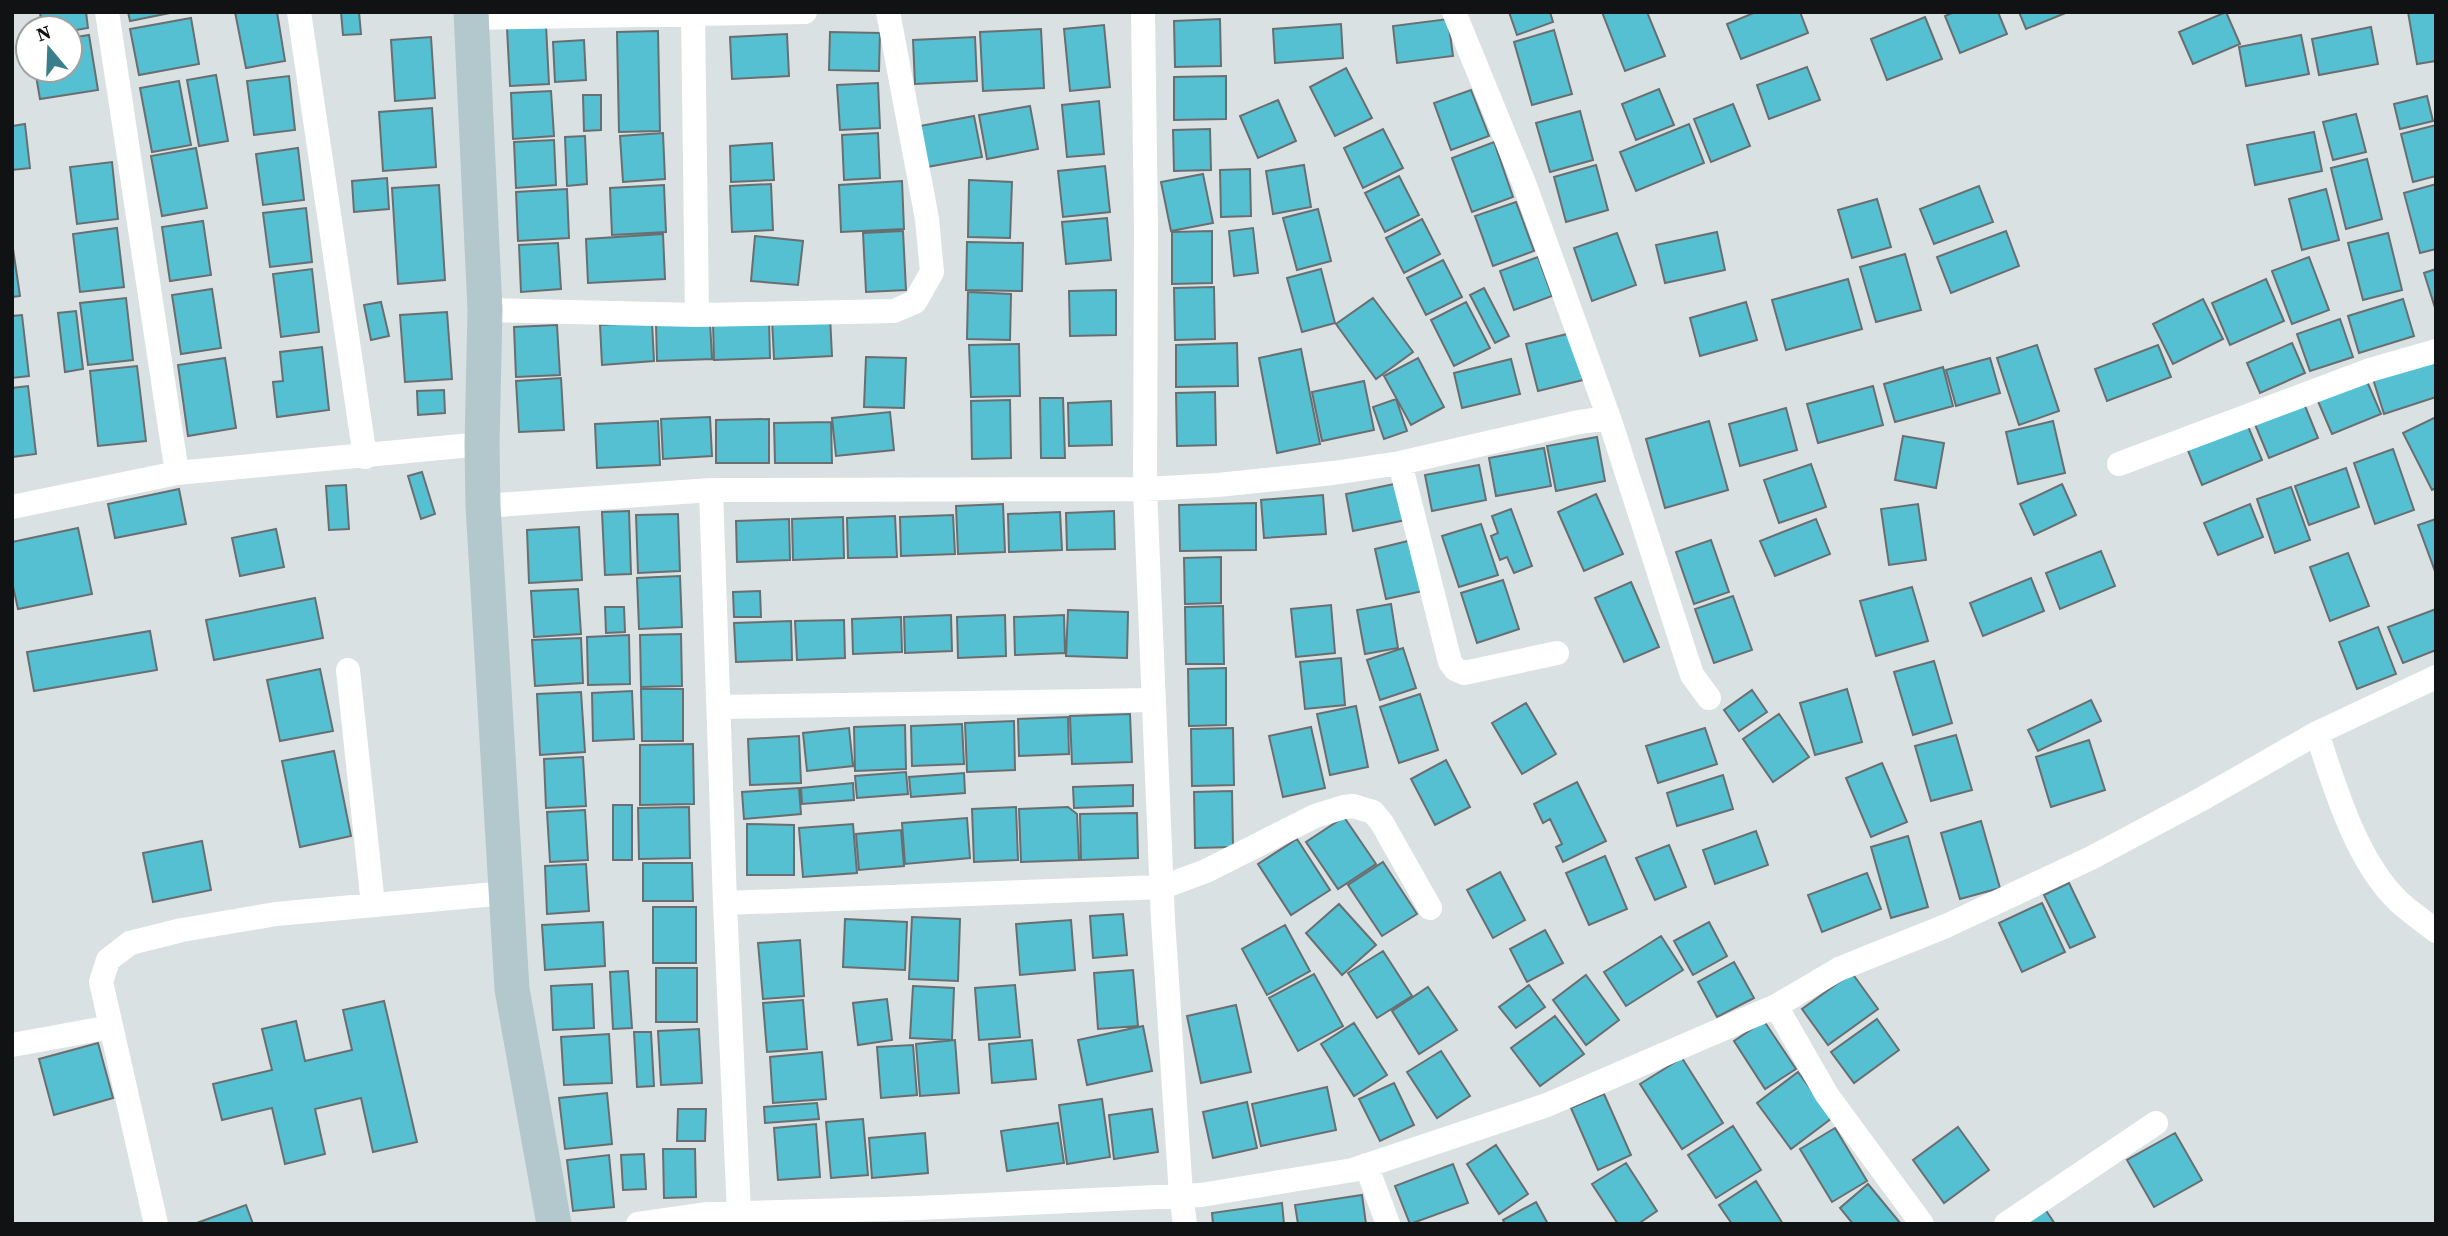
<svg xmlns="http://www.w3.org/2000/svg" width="2448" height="1236" font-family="'Source Serif 4',serif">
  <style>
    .building { fill: #54c0d2; stroke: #696f71; stroke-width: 2 }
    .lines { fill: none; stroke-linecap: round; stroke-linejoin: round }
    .street { stroke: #fff; stroke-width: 24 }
    .secondary { stroke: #b2c8cc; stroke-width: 35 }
  </style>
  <rect width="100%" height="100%" fill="#dae1e2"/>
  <path class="building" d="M40 12H86L88 28 70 31V28H42Z
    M128 12H175L130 21Z
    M235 12H277L285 61 246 68Z
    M341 12H359L361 34 343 35Z
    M1509 12H1550L1553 22 1517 35Z
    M1602 12H1647L1665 56 1625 71Z
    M1756 12H1800L1808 33 1741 59 1727 24Z
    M1954 12H1998L2007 34 1960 53 1945 16Z
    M2019 12H2068L2026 29Z
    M2226 12 2240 44 2193 64 2179 32Z
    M2408 12H2436V61L2417 64Z
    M1925 17 1942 59 1887 80 1871 39Z
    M191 18 199 64 139 75 130 29Z
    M1220 19 1221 66 1175 67 1174 21Z
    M1448 19 1453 56 1397 63 1393 26Z
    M1341 24 1343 58 1275 63 1273 29Z
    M546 25 549 84 510 86 507 28Z
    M1104 25 1110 87 1070 91 1064 29Z
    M2371 27 2378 64 2319 75 2312 39Z
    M1041 29 1044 88 983 91 980 32Z
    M1554 30 1572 94 1532 105 1514 42Z
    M658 31 660 131 619 132 617 32Z
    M830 32 880 33 879 71 829 70Z
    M787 34 789 76 732 79 730 37Z
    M89 35 98 90 40 99 35 70H70V38Z
    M2301 35 2309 74 2246 86 2239 47Z
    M431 37 435 98 395 101 391 40Z
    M975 37 977 81 915 84 913 40Z
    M584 40 586 80 555 82 553 42Z
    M1807 67 1820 100 1769 119 1757 85Z
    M1346 68 1372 118 1335 136 1310 87Z
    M216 75 228 141 199 146 187 80Z
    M289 76 295 130 254 135 247 81Z
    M1226 76V119L1174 120V77Z
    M179 81 191 145 152 152 140 88Z
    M878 83 880 128 840 130 837 85Z
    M1659 89 1674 125 1636 140 1622 104Z
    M1471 90 1489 136 1451 150 1434 103Z
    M551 91 554 136 513 139 511 93Z
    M583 95H601V130L584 131Z
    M2427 96 2433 121 2400 129 2394 104Z
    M1278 100 1296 141 1258 158 1240 116Z
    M1099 101 1104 154 1067 157 1062 105Z
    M1733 104 1750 146 1711 162 1694 119Z
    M1030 106 1038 149 987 159 979 115Z
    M432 108 436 167 383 171 379 112Z
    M1580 111 1593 160 1550 172 1536 123Z
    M2356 114 2366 152 2333 160 2323 122Z
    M974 116 982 157 927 167 920 126Z
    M25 124 30 168 12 170V126Z
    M1689 124 1704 163 1636 191 1620 152Z
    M2436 125V176L2413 182 2401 134Z
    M1210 129 1211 170 1174 171 1173 130Z
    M1383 129 1403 168 1363 188 1344 148Z
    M2314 132 2322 171 2255 185 2247 145Z
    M663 133 665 179 623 182 620 136Z
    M878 133 880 178 844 180 842 135Z
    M585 136 587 184 567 186 565 137Z
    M554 140 556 185 516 188 514 142Z
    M1494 142 1513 197 1472 212 1452 158Z
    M772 143 774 180 731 182 730 146Z
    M196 148 207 208 162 216 151 156Z
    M298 148 304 200 263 205 256 154Z
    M2367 159 2382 219 2346 229 2331 168Z
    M112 162 118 219 77 224 70 167Z
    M1304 165 1311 207 1273 214 1266 171Z
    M1596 165 1608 210 1566 222 1554 177Z
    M1105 166 1110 212 1063 217 1058 171Z
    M1250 169 1251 216 1221 217 1220 170Z
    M1203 174 1213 223 1171 231 1161 182Z
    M1399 176 1419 215 1385 232 1365 193Z
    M387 178 389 209 354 212 352 181Z
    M969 180 1012 182 1010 238 968 237Z
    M902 181 904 229 841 232 839 185Z
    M771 184 773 230 732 232 730 186Z
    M2436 184V249L2420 253 2404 193Z
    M439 185 445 280 398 284 392 188Z
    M664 185 666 232 612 235 610 188Z
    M1979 186 1993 222 1934 244 1920 209Z
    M567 189 569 238 518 241 516 192Z
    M2326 189 2339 240 2302 250 2289 199Z
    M1877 199 1891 247 1852 258 1838 210Z
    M1516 202 1534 251 1493 266 1475 216Z
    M306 208 312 262 270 267 263 213Z
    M1318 209 1331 261 1297 270 1283 218Z
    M1107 218 1111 260 1066 264 1062 222Z
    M1422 219 1440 254 1404 273 1386 238Z
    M203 221 211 275 170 281 162 227Z
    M117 228 124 287 80 292 73 234Z
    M1253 228 1258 273 1234 276 1229 231Z
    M903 231 906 290 866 292 863 233Z
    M1212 231V283L1172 284V232Z
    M2006 231 2019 266 1951 293 1937 257Z
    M1717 232 1725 270 1665 283 1656 245Z
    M1617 233 1636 285 1592 301 1574 248Z
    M2388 233 2402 290 2363 300 2348 243Z
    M663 234 665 279 588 283 586 239Z
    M755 236 803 241 798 285 751 281Z
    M12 242 20 296 12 297Z
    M967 242 1023 243 1022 291 966 290Z
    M558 243 561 289 521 292 519 245Z
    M1905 254 1921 310 1876 322 1860 267Z
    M1538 257 1552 296 1514 310 1500 271Z
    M2309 257 2329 310 2292 324 2272 271Z
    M1443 260 1462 297 1426 315 1407 278Z
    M312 269 319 332 281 337 273 274Z
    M1321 269 1335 323 1302 332 1287 278Z
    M2436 269V311L2424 273Z
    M1848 279 1862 329 1786 350 1772 300Z
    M2266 279 2284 321 2230 345 2212 303Z
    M1214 287 1215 339 1175 340 1174 288Z
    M1484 288 1509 336 1495 343 1470 295Z
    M212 289 221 348 181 354 172 295Z
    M1116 290V335L1070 336 1069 291Z
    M968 292 1011 294 1010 340 967 339Z
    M126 298 133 360 88 365 80 303Z
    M1373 298 1413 352 1376 379 1336 324Z
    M2203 299 2223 339 2173 364 2153 324Z
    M2403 299 2414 336 2359 353 2348 316Z
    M381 302 389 336 371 340 364 305Z
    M1466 302 1490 348 1454 366 1431 320Z
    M1746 302 1757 340 1700 356 1690 318Z
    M76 311 83 369 65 372 58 313Z
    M447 312 452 379 405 382 400 315Z
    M22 315 29 376 12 378V316Z
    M830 316 832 356 774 359 772 319Z
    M2340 319 2353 357 2310 371 2297 334Z
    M769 320 770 358 714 360 713 323Z
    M652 322 654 361 602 365 600 325Z
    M710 322 712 359 657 361 656 324Z
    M557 325 560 375 516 377 514 327Z
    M1571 333 1583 380 1538 391 1526 344Z
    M1237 343 1238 386 1176 387V345Z
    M2292 343 2305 373 2260 393 2247 363Z
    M1019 344 1020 396 971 397 969 345Z
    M2037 345 2059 411 2019 425 1997 358Z
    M2158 345 2171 377 2107 401 2095 369Z
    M322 347 329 410 277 417 273 382 283 381 280 352Z
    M1301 349 1320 444 1277 453 1259 358Z
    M866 357 906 358 904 408 864 407Z
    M225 358 236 428 188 436 178 365Z
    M1418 358 1444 407 1411 425 1384 376Z
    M1990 358 2000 393 1956 406 1946 370Z
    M1511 359 1520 394 1462 408 1454 373Z
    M2433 360 2436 369V397L2384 414 2373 379Z
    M137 366 146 441 98 446 90 371Z
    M1943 367 1953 406 1895 422 1884 384Z
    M561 378 564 430 519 432 516 381Z
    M2366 379 2381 414 2332 434 2317 399Z
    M1364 381 1374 430 1322 441 1312 392Z
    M28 386 36 454 12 457V388Z
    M1873 386 1883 425 1818 443 1807 404Z
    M444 390 445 413 418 415 417 391Z
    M1215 392 1216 445 1177 446 1176 393Z
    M1040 398H1063L1065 458H1041Z
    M1396 399 1407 431 1384 439 1373 407Z
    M1010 400 1011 458 972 459 971 401Z
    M1111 401 1112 445 1069 446 1068 403Z
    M2303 401 2318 438 2269 458 2254 422Z
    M1786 408 1797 450 1740 466 1729 424Z
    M890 412 894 450 836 456 832 418Z
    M710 417 712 456 663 459 661 419Z
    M2436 417V488L2432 490 2403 433Z
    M769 419V463H716V420Z
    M658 421 660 465 597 468 595 424Z
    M1709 421 1728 490 1665 508 1646 439Z
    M2053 421 2065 473 2018 484 2006 432Z
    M831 422 832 463H775L774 423Z
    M2247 424 2262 460 2202 485 2187 448Z
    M1903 436 1944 443 1936 488 1895 480Z
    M1597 437 1605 481 1556 491 1547 446Z
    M1544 448 1551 486 1496 496 1489 458Z
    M2393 449 2414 510 2375 524 2354 463Z
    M1811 464 1826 507 1779 523 1764 480Z
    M1479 465 1486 500 1432 511 1425 475Z
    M2346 468 2359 507 2309 525 2295 486Z
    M422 472 435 514 421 519 408 476Z
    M1399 483 1406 520 1353 531 1346 494Z
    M2062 484 2076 515 2034 535 2020 504Z
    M346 485 349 529 329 530 326 486Z
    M2291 487 2310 540 2275 553 2257 499Z
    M179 489 186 524 115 538 108 504Z
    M1596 494 1623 554 1584 571 1558 512Z
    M1323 495 1326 534 1264 538 1261 500Z
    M1256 503V550L1180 551 1179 505Z
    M1003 504 1005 552 958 554 956 506Z
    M1918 504 1926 560 1889 565 1881 509Z
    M2250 504 2263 537 2218 555 2204 523Z
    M1511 509 1532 566 1514 573 1507 557 1500 560 1491 536 1498 533 1492 516Z
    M629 511 631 574 605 575 602 512Z
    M1114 511 1115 549 1067 550 1066 513Z
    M1060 512 1062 550 1009 552 1008 514Z
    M678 514 680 571 638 573 636 515Z
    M953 515 955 554 901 556 900 517Z
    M895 516 897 557 848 558 847 518Z
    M843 517 844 558 793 560 792 519Z
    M789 519 790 560 737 562 736 521Z
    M1816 519 1830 554 1775 576 1760 541Z
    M2436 519V574L2418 525Z
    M1481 524 1498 575 1459 587 1442 536Z
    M579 527 582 580 529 583 527 530Z
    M78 528 92 594 18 609 12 582V542Z
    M276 529 284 567 240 576 232 538Z
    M1412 540 1423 591 1386 599 1375 549Z
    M1711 540 1729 592 1694 604 1676 552Z
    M2101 551 2115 586 2060 609 2046 573Z
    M2348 553 2369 606 2330 621 2310 567Z
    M1221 557V603L1185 604 1184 558Z
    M680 576 682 627 639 629 637 578Z
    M2031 578 2044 611 1983 636 1970 603Z
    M1503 580 1519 629 1477 643 1461 593Z
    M1631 582 1659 647 1624 662 1595 598Z
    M1912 587 1928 641 1876 656 1860 601Z
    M578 589 581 634 534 637 531 591Z
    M760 591 761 617H734L733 592Z
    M1733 596 1752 650 1714 663 1695 609Z
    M315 598 323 638 214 660 206 620Z
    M1391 604 1398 648 1365 654 1357 610Z
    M1331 605 1335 653 1296 657 1291 609Z
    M1223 606 1224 664H1186L1185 607Z
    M605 607H624L625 632 606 633Z
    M2436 609V650L2403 663 2388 627Z
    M1068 610 1128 612 1127 658 1066 656Z
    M951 615 952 651 905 653 904 617Z
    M1005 615 1006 656 958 658 957 617Z
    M1064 615 1065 653 1015 655 1014 617Z
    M901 617 902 652 853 654 852 619Z
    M844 620 845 658 797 660 795 621Z
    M791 621 792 660 736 662 734 623Z
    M2378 627 2396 674 2357 689 2339 642Z
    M150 631 157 670 34 691 27 652Z
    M681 634 682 686 641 687 640 635Z
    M629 635 630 684 588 685 587 637Z
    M581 638 583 683 535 686 532 640Z
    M1403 648 1416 688 1380 700 1367 660Z
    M1341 658 1345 705 1305 709 1300 662Z
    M1934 661 1952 723 1913 735 1894 672Z
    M1226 668V725L1189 726 1188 669Z
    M320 669 333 731 280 741 267 680Z
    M641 689H683V741H642Z
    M1847 689 1862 742 1815 755 1800 703Z
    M1752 690 1767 712 1739 731 1724 710Z
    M632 691 634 739 593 741 592 693Z
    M581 692 585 752 540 755 537 694Z
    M1420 694 1438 750 1399 763 1380 707Z
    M2091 700 2101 721 2038 751 2028 730Z
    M1526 703 1556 754 1522 774 1492 723Z
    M1356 706 1368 767 1330 775 1317 714Z
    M1130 714 1132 762 1072 764 1070 716Z
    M1779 714 1809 757 1773 782 1743 739Z
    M1068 717 1069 754 1019 756 1018 719Z
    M1014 721 1015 770 967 772 965 723Z
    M962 724 964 764 912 766 911 726Z
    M905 725 906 769 855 771 854 727Z
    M1311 727 1325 788 1283 797 1269 736Z
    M849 728 853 766 807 771 803 733Z
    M1233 728 1234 785 1192 786 1191 729Z
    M1705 728 1717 764 1658 783 1646 746Z
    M1956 735 1972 790 1931 801 1915 746Z
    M799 736 801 783 750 785 748 739Z
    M2089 740 2105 790 2051 807 2036 757Z
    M693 744 694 804 640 805V745Z
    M334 751 351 836 300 847 282 761Z
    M583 757 586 806 546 808 544 759Z
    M1446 760 1470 807 1435 825 1411 779Z
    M1882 763 1907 822 1871 837 1846 778Z
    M906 772 908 794 857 798 855 776Z
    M964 773 965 793 911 797 909 777Z
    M1723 775 1733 809 1677 826 1667 793Z
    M1577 782 1606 841 1563 862 1556 847 1562 844 1550 819 1543 823 1534 804Z
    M853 783 854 800 802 804 801 788Z
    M1133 785V806L1074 808 1073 787Z
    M799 788 801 814 744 819 742 792Z
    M1232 791 1233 847 1195 848 1194 792Z
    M613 805H632V860H613Z
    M689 807 690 858 639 859 638 808Z
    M1016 807 1018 860 974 862 972 809Z
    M1068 807 1077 814 1079 860 1021 862 1019 809Z
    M585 810 588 860 550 862 547 812Z
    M1137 813 1138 858 1081 860 1080 814Z
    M1344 817 1376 864 1338 889 1306 842Z
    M967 818 970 858 905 864 902 823Z
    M1981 821 2000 888 1960 899 1941 833Z
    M747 824 794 825V875H747Z
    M853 824 857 873 803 877 799 828Z
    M901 830 904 866 859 870 856 834Z
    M1756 831 1768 865 1715 884 1703 850Z
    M1908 836 1928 907 1891 918 1871 847Z
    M1297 839 1330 890 1291 915 1258 864Z
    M202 841 211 890 153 902 143 853Z
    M1669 845 1686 887 1655 900 1636 858Z
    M1605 856 1627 909 1589 925 1566 873Z
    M1383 862 1417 914 1382 936 1348 885Z
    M643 863H692L693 901H643Z
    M586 864 589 911 547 914 545 866Z
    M1500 872 1525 920 1493 938 1467 890Z
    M1867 873 1881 909 1822 932 1808 895Z
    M2069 883 2095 937 2070 948 2044 895Z
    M2042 903 2065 952 2022 972 1999 923Z
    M1339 904 1376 945 1342 975 1306 933Z
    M653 907H696V963H653Z
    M1123 914 1127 955 1093 958 1090 916Z
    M912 917 960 919 958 981 909 979Z
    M845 919 907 922 905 970 843 967Z
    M1071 920 1075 970 1020 975 1016 924Z
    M603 922 605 966 545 970 542 925Z
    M1709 922 1727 956 1693 975 1674 941Z
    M1285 925 1310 971 1267 995 1242 949Z
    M1545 930 1563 963 1527 982 1510 949Z
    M1661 936 1683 970 1626 1006 1604 972Z
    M800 940 804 996 763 999 758 943Z
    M1383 951 1412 996 1377 1018 1348 973Z
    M1734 962 1754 998 1717 1017 1698 982Z
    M656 968H697V1022H656Z
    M1133 970 1138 1026 1098 1029 1094 973Z
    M628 971 632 1028 613 1029 610 972Z
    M1852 973 1878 1009 1828 1045 1802 1009Z
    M1314 974 1343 1026 1298 1051 1269 998Z
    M1586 975 1619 1020 1586 1045 1553 1000Z
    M592 984 594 1028 553 1030 551 986Z
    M1015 985 1020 1037 979 1040 975 988Z
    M1529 985 1545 1007 1516 1028 1499 1007Z
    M913 986 954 988 952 1040 910 1038Z
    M1428 987 1457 1030 1419 1054 1392 1011Z
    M887 999 892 1040 858 1045 853 1003Z
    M803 1000 807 1049 767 1052 763 1003Z
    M384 1001 417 1142 373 1152 361 1098 315 1109 325 1154 285 1164 272 1108 222 1120 213 1084 272 1070 262 1029 296 1021 305 1061 352 1050 343 1010Z
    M1236 1005 1251 1072 1201 1083 1187 1016Z
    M1555 1016 1584 1054 1540 1086 1511 1048Z
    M1877 1019 1899 1050 1854 1083 1831 1052Z
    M1764 1021 1796 1069 1765 1089 1734 1041Z
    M1354 1023 1387 1075 1354 1096 1321 1044Z
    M1143 1026 1152 1071 1087 1085 1078 1040Z
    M699 1029 702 1083 661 1085 658 1031Z
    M634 1032H651L654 1086 637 1087Z
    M609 1034 612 1083 564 1085 561 1037Z
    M955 1040 959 1093 920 1096 916 1044Z
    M1032 1040 1036 1079 992 1083 989 1044Z
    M98 1043 113 1098 54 1115 39 1059Z
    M913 1045 917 1095 881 1098 877 1047Z
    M1441 1051 1470 1096 1437 1118 1407 1072Z
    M822 1052 826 1099 773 1103 770 1057Z
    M1682 1058 1723 1123 1682 1149 1640 1084Z
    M1798 1072 1832 1118 1791 1149 1757 1103Z
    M1394 1083 1414 1125 1380 1141 1359 1099Z
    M1327 1087 1336 1130 1261 1146 1252 1104Z
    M607 1093 612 1144 565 1149 559 1098Z
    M1604 1094 1631 1155 1598 1170 1571 1108Z
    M1102 1099 1110 1157 1067 1164 1059 1105Z
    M1247 1102 1257 1148 1213 1158 1203 1112Z
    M817 1103 819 1119 765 1123 764 1107Z
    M678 1109H706L705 1141H677Z
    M1152 1109 1158 1152 1114 1159 1109 1115Z
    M863 1119 868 1175 831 1178 826 1122Z
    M1058 1123 1064 1163 1007 1171 1001 1131Z
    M816 1124 820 1177 778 1180 774 1128Z
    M1733 1126 1761 1170 1716 1198 1688 1155Z
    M1958 1127 1989 1170 1944 1203 1913 1160Z
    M1835 1128 1867 1181 1832 1202 1800 1149Z
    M925 1133 928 1173 872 1178 869 1138Z
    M2175 1133 2202 1180 2154 1207 2127 1160Z
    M1496 1145 1528 1194 1499 1214 1467 1164Z
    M663 1149H695L696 1197 664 1198Z
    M644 1154 646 1189 623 1190 621 1155Z
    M609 1155 614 1207 573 1211 567 1160Z
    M1626 1163 1657 1211 1638 1224H1618L1592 1184Z
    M1453 1164 1468 1203 1410 1224 1395 1186Z
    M1756 1181 1783 1224H1732L1719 1205Z
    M1868 1184 1901 1224H1853L1840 1208Z
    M1362 1195 1366 1224H1298L1295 1205Z
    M1536 1202 1548 1224H1505L1503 1220Z
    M1282 1203 1284 1224H1213L1212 1213Z
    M246 1205 253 1224H194Z
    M2045 1209 2055 1224H2025Z"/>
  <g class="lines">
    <path class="street" d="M107 12 177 473
      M299 12 365 457
      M693 12 697 315
      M1143 12 1146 228 1145 489 1163 920 1181 1195 1185 1224
      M1454 12 1524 183 1609 418 1692 675 1709 698
      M471 18 805 12
      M485 310 697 315 894 311 915 302 932 272 927 219 888 12
      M1400 463 1450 662 1455 669 1464 673 1557 653
      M2119 464 2370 370 2436 351
      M711 490 725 903 739 1213
      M483 506 711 490 1145 489 1218 485 1333 473 1400 463 1579 422 1609 418
      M12 507 177 473 482 444
      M348 670 373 905
      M719 707 1154 700
      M2317 733C2335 788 2356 860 2398 901 2410 912 2423 921 2436 931
      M725 903 1163 887 1206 871 1315 816 1344 807 1353 806 1373 812 1382 823 1430 908
      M1776 1006 1827 1095 1922 1224
      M12 1045 111 1027
      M1366 1165 1388 1224
      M156 1224 101 982 108 960 130 943 182 930 276 914 506 893
      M638 1224 708 1214 918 1208 1201 1195 1353 1170 1547 1105 1776 1006 1839 969 1946 926 2091 858 2200 800 2317 733 2436 677
      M2006 1224 2156 1123"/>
    <path class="secondary" d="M471 12 485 310 482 444 483 506 512 989 554 1224"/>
  </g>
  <rect width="2448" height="1236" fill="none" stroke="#101213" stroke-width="28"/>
  <g transform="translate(49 49) rotate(341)"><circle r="33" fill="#ffffff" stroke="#9fa0a1" stroke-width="2"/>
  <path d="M0-5L12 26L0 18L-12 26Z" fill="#397f8b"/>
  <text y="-10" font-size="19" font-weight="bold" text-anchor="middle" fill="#101213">N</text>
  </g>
</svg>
